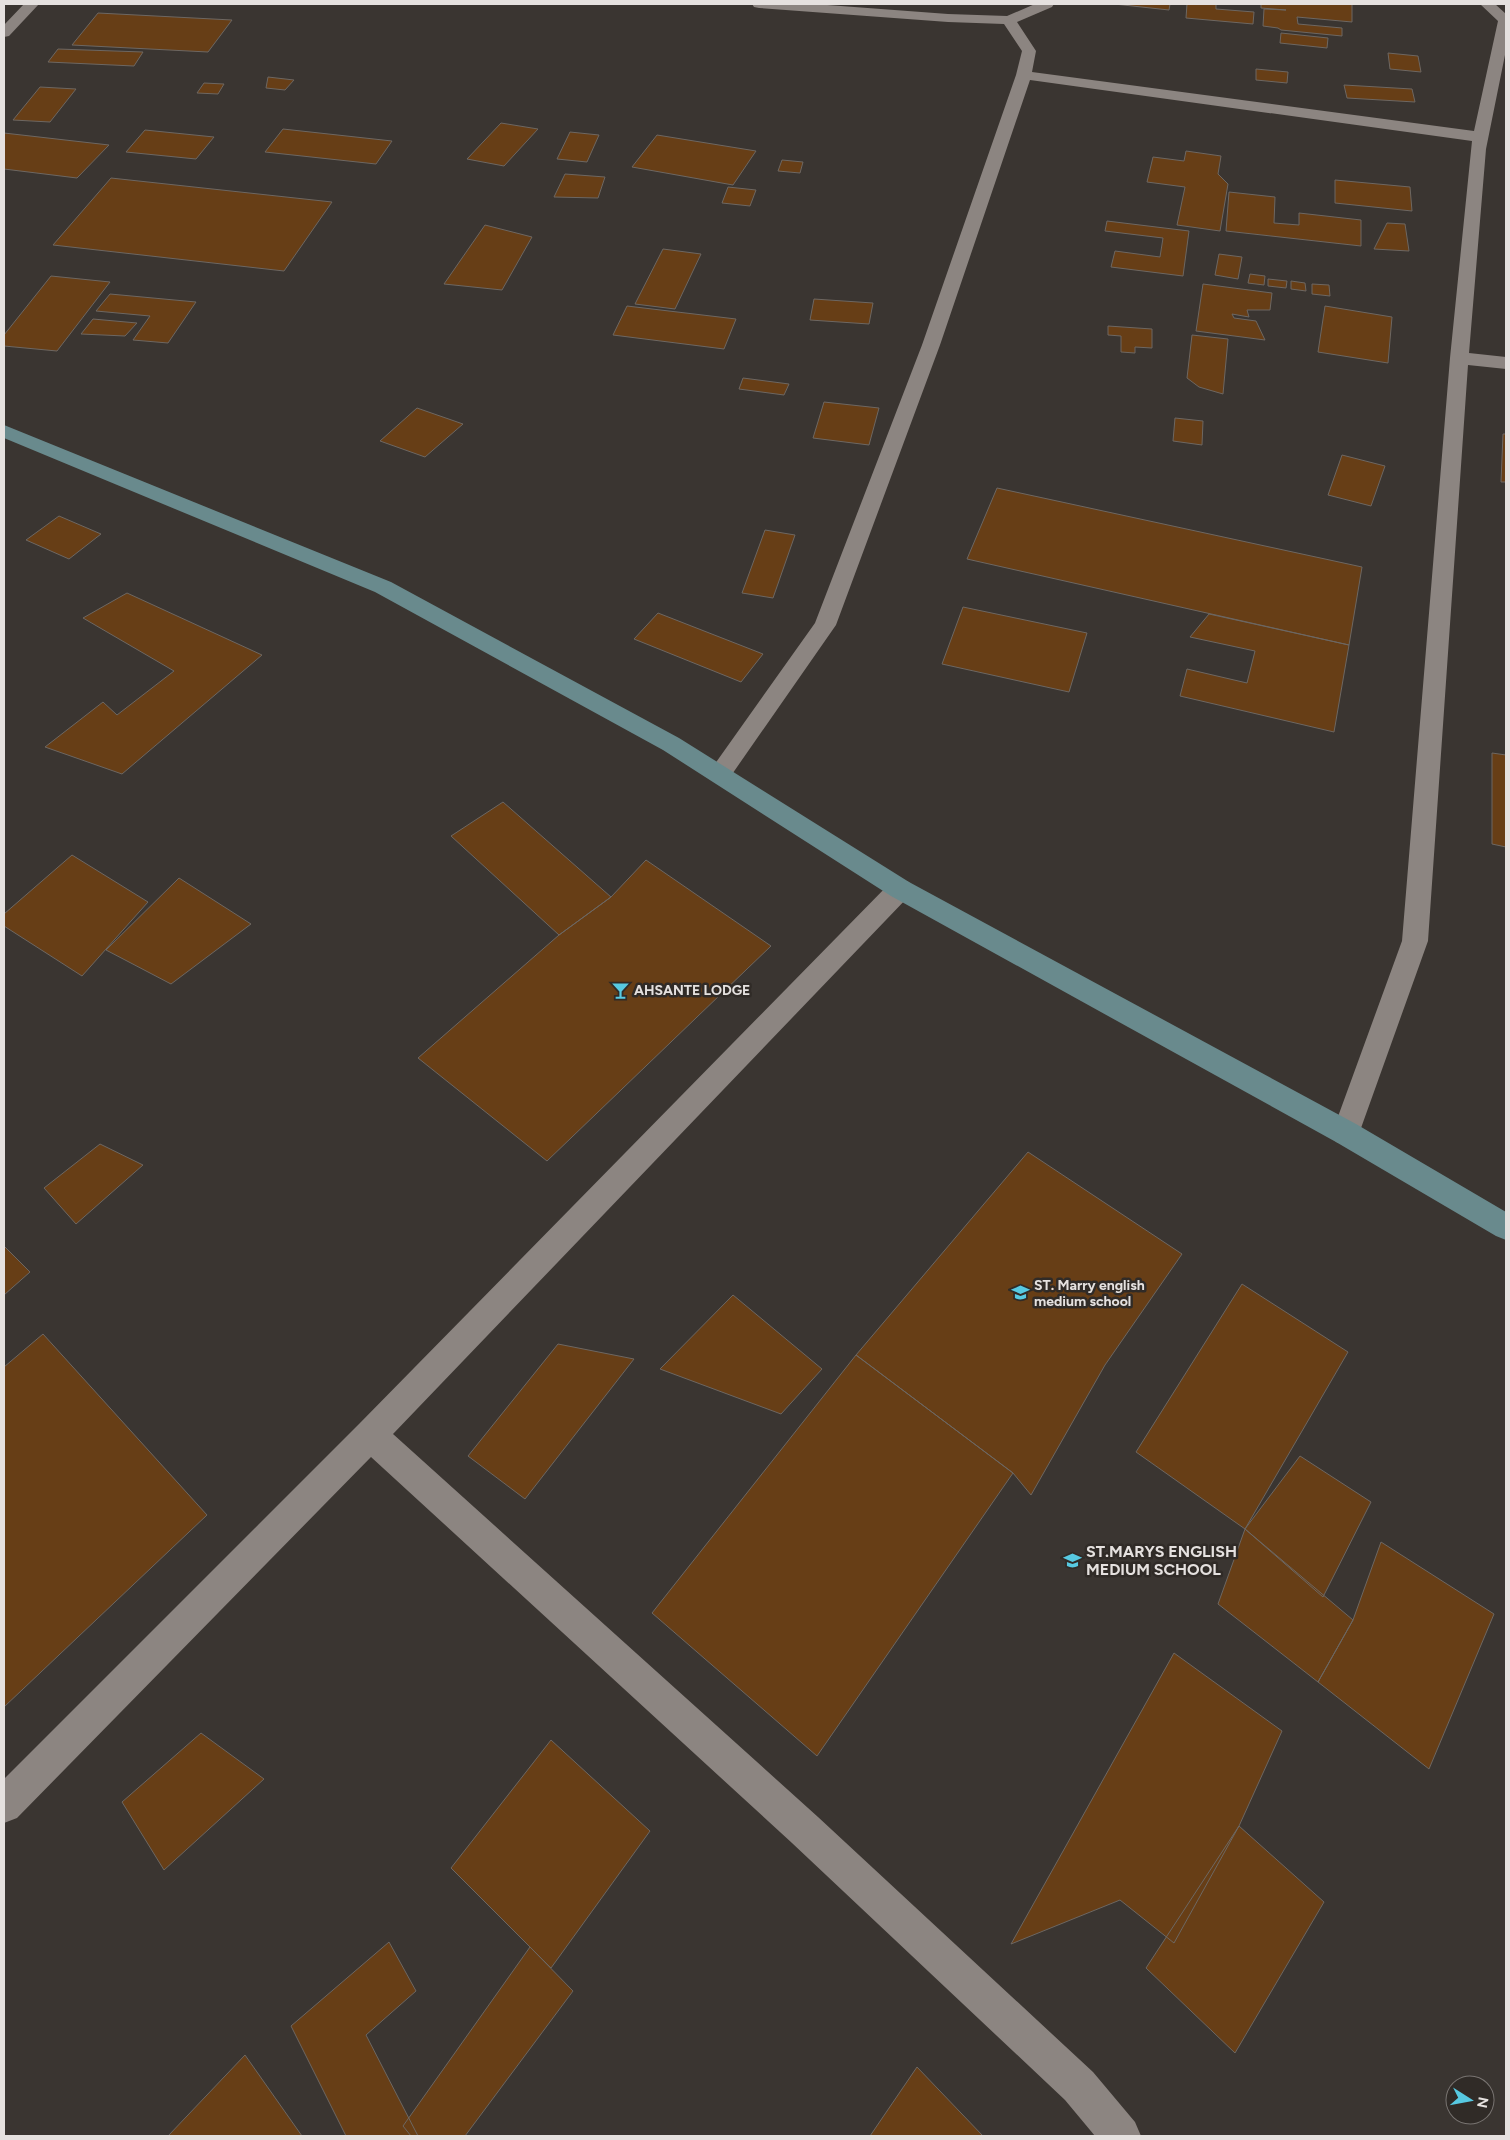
<svg xmlns="http://www.w3.org/2000/svg" width="1510" height="2140" font-family="Figtree,sans-serif">
  <style>
    .building { fill: #673e16; stroke: #6d6762 }
    .lines { fill: none; stroke-linecap: round; stroke-linejoin: round }
    .minor { fill: #8c8581; fill-rule: evenodd }
    .secondary { fill: #698a8d; fill-rule: evenodd }
    .labels { text-anchor: middle; dominant-baseline: central; stroke-width: 5; stroke-linejoin: round; paint-order: stroke }
    .poi-label { font-size: 14px; font-weight: bold; fill: #e5e1df; stroke: #302b27; text-anchor: start }
    .near-poi-label { font-size: 16px; font-weight: bold; fill: #e5e1df; stroke: #302b27; text-anchor: start }
  </style>
  <rect width="100%" height="100%" fill="#3a3531"/>
  <path class="building" d="M1114 4H1170L1169 10Z
    M1187 4H1216V9L1254 12 1253 24 1186 18Z
    M1261 4H1352V22L1297 17 1298 24 1342 28V36L1281 30 1278 28 1263 26 1264 9 1286 10 1261 8Z
    M98 13 232 20 208 52 72 45Z
    M1281 33 1328 38 1327 48 1280 43Z
    M58 49 143 52 134 66 48 62Z
    M1388 53 1418 56 1421 72 1390 69Z
    M1256 69 1288 72 1287 83 1256 80Z
    M268 77 294 80 285 90 266 88Z
    M204 83 224 84 218 94 197 93Z
    M1344 85 1412 89 1415 102 1347 98Z
    M40 87 76 89 50 122 13 120Z
    M501 123 538 129 504 166 467 159Z
    M283 129 392 141 376 164 265 152Z
    M145 130 214 137 196 159 126 152Z
    M570 132 599 135 587 162 557 159Z
    M4 133 109 145 77 178 4 169Z
    M657 135 756 151 733 185 632 167Z
    M1186 151 1221 156 1218 174 1228 184 1220 231 1177 225 1185 187 1147 182 1153 157 1184 161Z
    M782 160 803 162 800 173 778 171Z
    M565 174 605 177 598 198 554 197Z
    M111 178 332 202 284 271 53 245Z
    M1335 180 1410 187 1412 211 1335 203Z
    M728 187 756 190 750 206 722 203Z
    M1229 192 1275 197 1274 223 1299 225V213L1361 220V246L1226 231Z
    M1107 221 1189 231 1183 276 1111 267 1115 251 1160 257 1163 238 1105 231Z
    M1387 223 1405 224 1409 251 1374 249Z
    M485 225 532 237 502 290 444 284Z
    M663 249 701 254 675 309 635 304Z
    M1219 254 1242 257 1238 279 1215 275Z
    M1250 274 1265 276 1264 285 1248 283Z
    M51 276 110 282 57 351 4 346V335Z
    M1268 279 1287 281 1286 288 1268 286Z
    M1291 281 1305 283 1306 291 1291 289Z
    M1203 284 1272 293 1270 310H1247L1249 317 1232 314 1234 318 1256 321 1265 340 1196 331Z
    M1312 284 1329 285 1330 296 1312 294Z
    M110 294 196 302 168 343 133 340 150 316 96 311Z
    M814 299 873 303 869 324 810 320Z
    M627 306 736 319 724 349 613 335Z
    M1325 306 1392 317 1388 363 1318 352Z
    M93 319 137 323 125 336 81 334Z
    M1108 326 1152 329V348L1135 347V353L1121 352V336L1108 335Z
    M1192 335 1228 339 1223 394 1199 387 1187 378Z
    M743 378 789 384 784 395 739 389Z
    M824 402 879 408 869 445 813 438Z
    M417 408 463 424 425 457 380 441Z
    M1175 418 1203 421 1202 445 1173 441Z
    M1503 434H1506V482H1501Z
    M1342 455 1385 466 1371 506 1328 495Z
    M997 488 1362 567 1349 645 967 559Z
    M59 516 101 534 69 559 26 540Z
    M765 530 795 535 773 598 742 593Z
    M127 593 262 655 122 774 45 747 103 702 117 715 174 671 83 618Z
    M963 607 1087 633 1069 692 942 664Z
    M658 613 763 654 741 682 634 639Z
    M1209 614 1349 645 1334 732 1180 696 1187 669 1247 683 1255 651 1190 637Z
    M1492 753 1506 755V847L1492 844Z
    M503 802 611 897 559 935 451 836Z
    M72 855 148 902 82 976 4 926V914Z
    M646 860 771 946 547 1161 418 1058 559 935 611 897Z
    M179 878 251 924 171 984 106 950Z
    M100 1144 143 1165 76 1224 44 1188Z
    M1028 1152 1182 1254 1105 1365 1031 1495 1013 1473 856 1355Z
    M4 1246 30 1272 4 1295Z
    M1242 1284 1348 1352 1245 1529 1136 1452Z
    M733 1295 822 1369 781 1414 660 1369Z
    M43 1334 207 1515 4 1707V1367Z
    M558 1344 634 1359 525 1499 468 1456Z
    M856 1355 1013 1473 817 1756 652 1613Z
    M1300 1456 1371 1502 1323 1597 1245 1529Z
    M1245 1529 1353 1620 1318 1682 1218 1604Z
    M1381 1542 1494 1614 1429 1769 1318 1682 1353 1620Z
    M1174 1653 1282 1731 1239 1826 1174 1943 1120 1900 1011 1944Z
    M201 1733 264 1779 164 1870 122 1802Z
    M551 1740 650 1831 551 1968 451 1868Z
    M1239 1826 1324 1902 1235 2053 1146 1968Z
    M389 1942 416 1991 366 2035 418 2136H346L291 2026Z
    M530 1947 573 1991 465 2136H411L403 2126Z
    M245 2055 302 2136H168Z
    M917 2067 983 2136H870Z"/>
  <g class="lines">
    <path class="minor" d="M24 4H39L9 36 4 37V25Z
      M752 4H814L948 14 1007 16 1035 4H1054L1052 7 1017 22 1036 51 1032 72 1474 131 1498 21 1480 4H1495L1506 14V50L1486 149 1469 353 1506 357V369L1468 365 1428 941 1356 1142 1346 1145 1336 1142 1332 1133 1402 941 1450 358 1472 141 1030 80 940 345 836 625 728 780 720 783 712 780 708 774 712 768 815 623 922 345 1016 75 1022 51 1004 24 948 22 759 8 754 7Z
      M900 879 909 882 913 889 909 896 393 1434 818 1817 1093 2072 1135 2122 1141 2136H1095L1065 2100 792 1843 371 1457 17 1818 4 1823V1779L359 1424 891 882Z"/>
    <path class="secondary" d="M4 425 391 582 679 738 909 882 1356 1124 1506 1212V1240L1496 1236 1336 1142 891 896 663 750 375 592 4 438Z"/>
  </g>
  <defs>
    <symbol id="bar-bare" viewBox="-9 -9 18 18"><path d="M-6-5H6L.8 .8V4.5H3.5V6h-7V4.5H-.8V.8Z" fill="#57c9e1" stroke="#302b27" stroke-width="2.5" paint-order="stroke"/></symbol>
    <symbol id="school-bare" viewBox="-9 -9 18 18"><path d="M0-5L7-2L0 1L-7-2ZM-4 1L0 2.5L4 1V4Q0 6-4 4Z" fill="#57c9e1" stroke="#302b27" stroke-width="2.5" paint-order="stroke"/></symbol>
  </defs>
  <g fill-rule="evenodd">
    <use href="#bar-bare" x="608" y="978" width="25" height="25"/>
    <use href="#school-bare" x="1008" y="1280" width="25" height="25"/>
    <use href="#school-bare" x="1060" y="1548" width="25" height="25"/>
  </g>
  <g class="labels">
    <g class="poi-label">
      <text x="634" y="990">AHSANTE LODGE</text>
      <text x="1034" y="1285">ST. Marry english<tspan x="1034" dy="16">medium school</tspan></text>
    </g>
    <g class="near-poi-label">
      <text x="1086" y="1551">ST.MARYS ENGLISH<tspan x="1086" dy="18">MEDIUM SCHOOL</tspan></text>
    </g>
  </g>
  <rect width="1510" height="2140" fill="none" stroke="#e5e1df" stroke-width="10"/>
  <g transform="translate(1470 2100) rotate(101)"><circle r="24" fill="#302b27" stroke="#787471"/>
  <path d="M0-4L9 19L0 12L-9 19Z" fill="#57c9e1"/>
  <text y="-8" font-size="14" font-weight="bold" text-anchor="middle" fill="#e5e1df">N</text>
  </g>
</svg>
